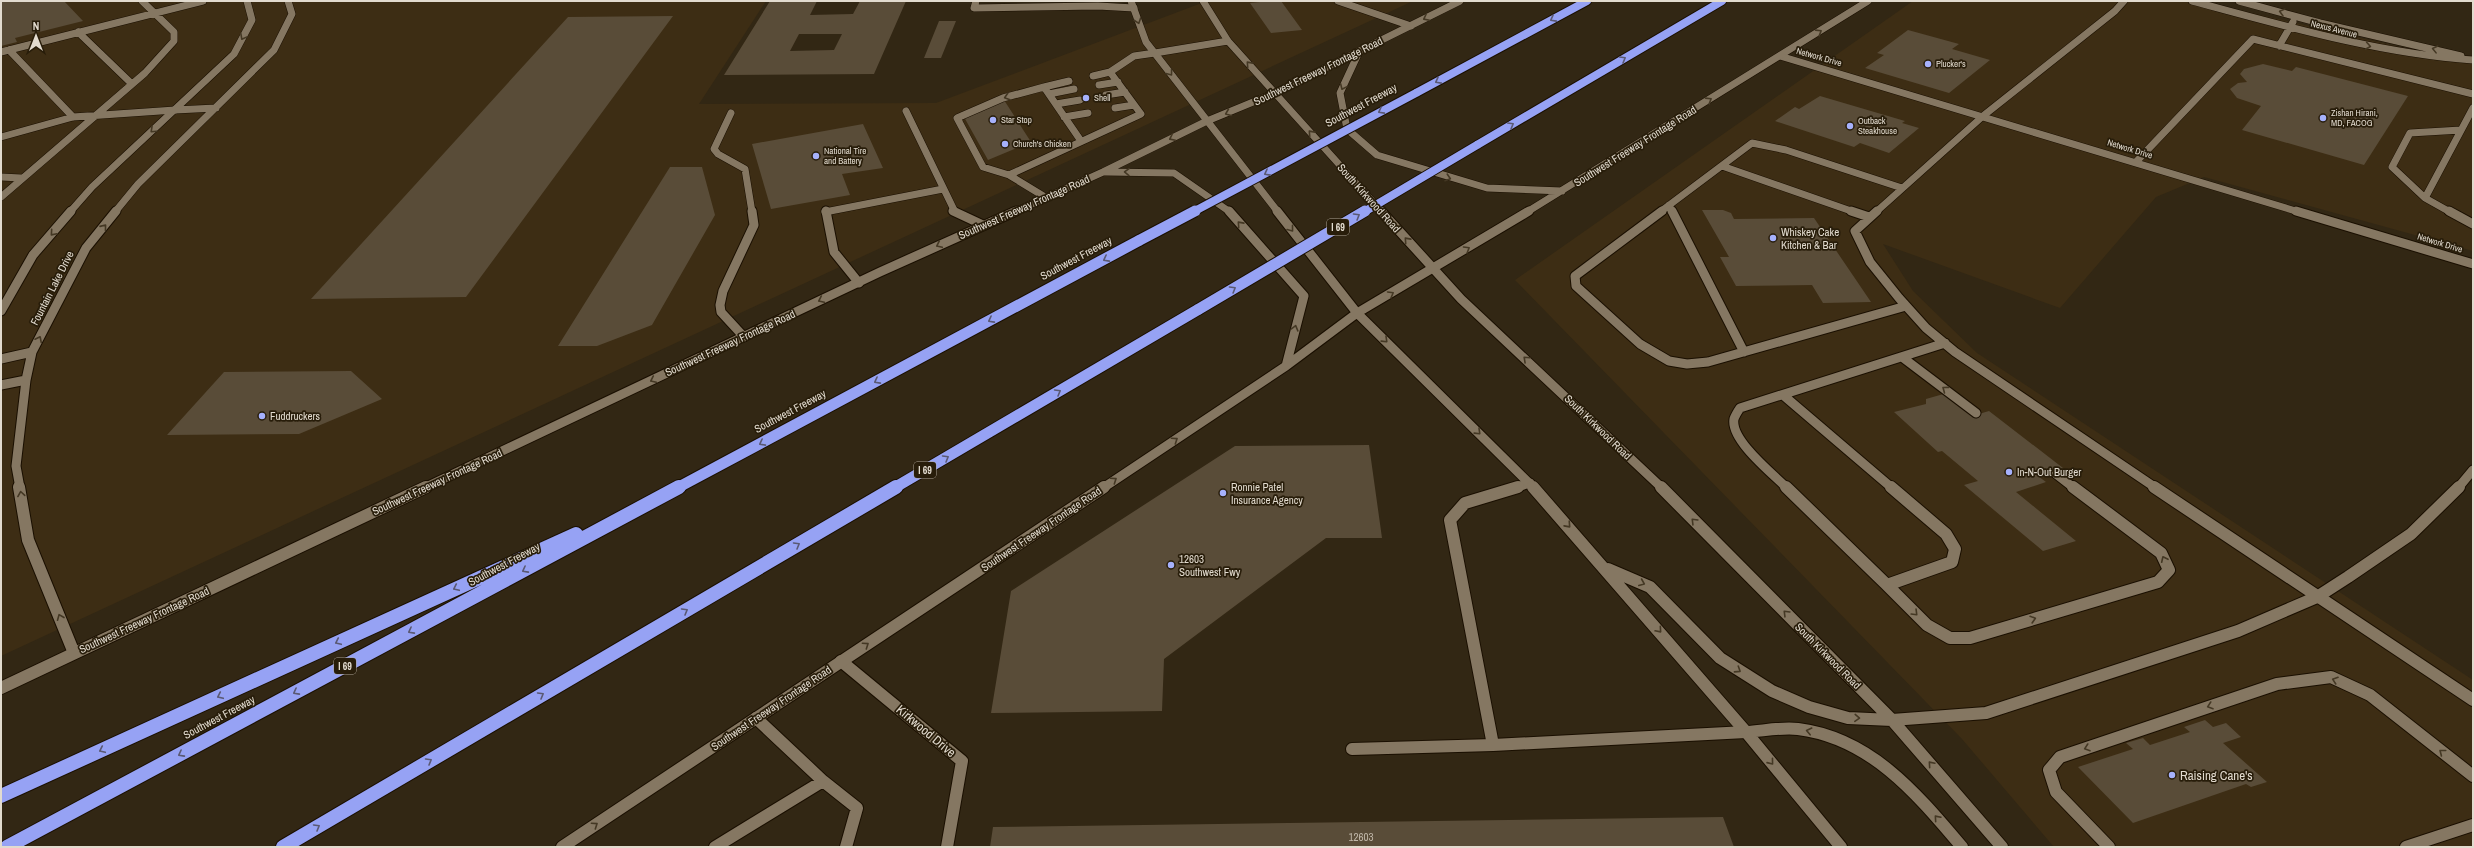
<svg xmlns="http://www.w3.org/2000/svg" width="2474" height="848" font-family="'Archivo Narrow',sans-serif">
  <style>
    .built { fill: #3d2d14 }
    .building { fill: #594c38; fill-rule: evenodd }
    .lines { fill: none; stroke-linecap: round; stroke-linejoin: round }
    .lane-far2-casing { stroke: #1a0f01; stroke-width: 8 }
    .lane-far1-casing { stroke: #1a0f01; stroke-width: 11 }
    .lane-casing { stroke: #1a0f01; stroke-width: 14 }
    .street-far2-casing { stroke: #1a0f01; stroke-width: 8 }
    .street-far1-casing { stroke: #1a0f01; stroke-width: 11 }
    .street-casing { stroke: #1a0f01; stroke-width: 14 }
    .secondary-far2-casing { stroke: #1a0f01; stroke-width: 8 }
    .secondary-far1-casing { stroke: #1a0f01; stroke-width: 11 }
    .secondary-casing { stroke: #1a0f01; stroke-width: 14 }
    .highway-far2-casing { stroke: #1a0f01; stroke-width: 10 }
    .highway-far1-casing { stroke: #1a0f01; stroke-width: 13 }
    .highway-casing { stroke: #1a0f01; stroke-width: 16 }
    .lane-far2 { stroke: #857762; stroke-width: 7 }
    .lane-far1 { stroke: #857762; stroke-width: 9 }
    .lane { stroke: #857762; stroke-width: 12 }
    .street-far2 { stroke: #857762; stroke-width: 7 }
    .street-far1 { stroke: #857762; stroke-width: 9 }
    .street { stroke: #857762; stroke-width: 12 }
    .secondary-far2 { stroke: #857762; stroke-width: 7 }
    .secondary-far1 { stroke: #857762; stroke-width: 9 }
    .secondary { stroke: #857762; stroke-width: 12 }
    .highway-far2 { stroke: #96a2f4; stroke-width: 8 }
    .highway-far1 { stroke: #96a2f4; stroke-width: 11 }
    .highway { stroke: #96a2f4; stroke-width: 14 }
    .highway-bridge-far1-casing { stroke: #1a0f01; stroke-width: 10; stroke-linecap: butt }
    .highway-bridge-casing { stroke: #1a0f01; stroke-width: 13; stroke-linecap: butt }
    .highway-bridge-far1 { stroke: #96a2f4; stroke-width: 8 }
    .highway-bridge { stroke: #96a2f4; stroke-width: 11 }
    .oneway { stroke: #443824 }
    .oneway2 { stroke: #5a5973 }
    .poi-dot { fill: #a6b1fc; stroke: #281d0a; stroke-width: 1.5 }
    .labels { text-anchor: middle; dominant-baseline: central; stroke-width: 3.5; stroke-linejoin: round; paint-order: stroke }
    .far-street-label { font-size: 9px; fill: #e2dbcf; stroke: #281d0a }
    .far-poi-label { font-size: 9px; fill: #e2dbcf; stroke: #281d0a; text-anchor: start }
    .shield { fill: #281d0a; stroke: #aaa294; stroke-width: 1 }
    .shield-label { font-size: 10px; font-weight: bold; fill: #e2dbcf }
    .street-label { font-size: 11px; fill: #e2dbcf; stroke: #281d0a }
    .poi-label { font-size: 11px; fill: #e2dbcf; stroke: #281d0a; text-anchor: start }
    .near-number-label { font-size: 11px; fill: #c0b7a9 }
    .near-street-label { font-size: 13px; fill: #e2dbcf; stroke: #281d0a }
    .near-poi-label { font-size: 13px; fill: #e2dbcf; stroke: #281d0a; text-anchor: start }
  </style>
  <rect width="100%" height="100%" fill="#322714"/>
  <path class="built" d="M1 1H766L699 104 936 103 1207 1H1413L1 656Z
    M1913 1H2200L2473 64V251L2204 177 2156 197 2060 308 1883 244 1913 291 1977 353 2473 680V847H2054L1962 739 1515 280Z"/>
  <path class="building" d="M1 1H64L83 21 15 38 17 42 1 46Z
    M770 1H817L810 15 853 14 860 1H906L874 74 724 75ZM799 34H842L834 50 790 51Z
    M1270 1H1281L1302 30 1271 33 1250 3Z
    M673 16 466 297 311 299 568 17Z
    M939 21H956L941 58H924Z
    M1908 30 1959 44 1952 49 1990 60 1949 93 1865 68 1884 55 1877 53Z
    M2263 64 2292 71 2296 67 2408 96 2364 165 2242 130 2261 106 2237 98 2230 89 2238 83 2247 82 2240 74 2244 69Z
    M1820 96 1905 121 1902 123 1919 128 1889 153 1860 143 1854 147 1775 121 1795 107 1799 109Z
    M1004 100 1031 142 988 160 964 117Z
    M863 124 883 168 842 174 850 195 771 209 752 144Z
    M670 167H702L715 215 652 325 597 346H558Z
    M1702 210H1723L1731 213 1734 219 1814 218 1871 302 1823 303 1812 285 1736 286 1720 257H1729Z
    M351 371 382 399 299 434 167 435 224 372Z
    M1947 393 1966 408 1963 409 1972 416 1989 411 2063 468 2038 476 2046 482 2016 492 2076 541 2043 551 1964 485 1978 481 1942 451 1938 452 1894 412 1926 404V399Z
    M1369 445 1382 538H1326L1164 659 1162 711 991 713 1011 591 1235 446Z
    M2205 720 2213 727 2226 723 2241 737 2223 743 2267 782 2251 787 2246 784 2133 823 2078 767 2133 749 2126 743 2143 738 2150 745 2190 732 2184 727Z
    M1723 817 1734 847H990L993 827Z"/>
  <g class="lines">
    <defs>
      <path id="lane-far2" d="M976 1 974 8 1098 6 1134 8
        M1338 1 1411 26
        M2192 1C2285 26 2377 53 2473 60
        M2239 1 2320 23 2461 56
        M78 32 132 84
        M2279 46 2293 22
        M9 50 73 117
        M1 52 203 1
        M1093 76 1110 72
        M1069 81 1044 87 1081 141
        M1099 85 1118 82
        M1049 94 1074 89
        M1106 95 1125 92
        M1056 104 1080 100
        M1115 108 1134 105
        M906 111 955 212
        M731 113 714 149 718 154 745 169 752 212
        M1064 117 1088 113
        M1 137 73 117 175 110
        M2136 162 2253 39 2473 94
        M1722 166 1854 212
        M1009 175 983 167 957 118 1003 98 1044 87
        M1 177 21 178
        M1 197 145 73 174 41V32L142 1
        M1045 197 1009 175 1141 114 1110 72 1134 56 1155 53
        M2425 198 2392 167 2410 133 2461 130
        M1669 205 1672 212
        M825 212 943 189
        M1660 212 1752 143 1786 150 1902 188
        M1876 212 1983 116 2115 11 2124 1
        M2450 212 2425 198 2473 108"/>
      <path id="lane-far1" d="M826 211 834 252 859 283
        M953 211 983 225
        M1662 211 1575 276 1576 286 1640 344 1669 361 1687 364 1708 362 1906 306
        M1672 211 1744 352
        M1851 211 1869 217
        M1877 211 1855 231 1870 262 1899 298 1926 328 1955 352 2156 488
        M2449 211 2473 224
        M744 337 721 312 720 305 723 291 754 225 752 211
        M1902 357 1976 413
        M1783 395 1892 488
        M2056 474 2074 488
        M1514 488 1530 483
        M1787 488C1773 474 1730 440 1734 419 1735 416 1738 411 1740 408L1945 343
        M2458 488 2473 470"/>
      <path id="lane" d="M1786 487 1887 585 1952 562 1955 549 1946 534 1891 487
        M2154 487 2473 700
        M1887 585 1927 625 1950 638H1970L2158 582 2169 570 2161 553 2073 487
        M1892 720 1986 713 2238 631 2317 597 2348 577 2411 534 2459 487
        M1493 745 1450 520 1465 503 1518 487
        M1352 749 1493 745 1746 732
        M823 781 857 808 846 847
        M715 847 823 781 756 718
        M2109 847 2056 792 2049 770 2060 757 2277 684 2331 677 2370 695 2473 776
        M2406 847 2473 825"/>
      <path id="street-far2" d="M1780 56 2299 212
        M175 110 216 108
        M70 212 92 187 234 54 252 20 247 1
        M115 212 138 184 274 50 292 14 288 1"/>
      <path id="street-far1" d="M2296 211 2473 264
        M1 311 33 255 71 211
        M1 359 32 352
        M1 385 26 380
        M20 488 16 466 26 380 32 352 86 248 116 211"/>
      <path id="street" d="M19 487 28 540 74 653
        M841 661 962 761 947 847"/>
      <path id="secondary-far2" d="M1131 1 1146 42 1278 212
        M1203 1 1228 41 1382 212
        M1359 52 1340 93 1347 129 1377 155 1487 188 1562 191
        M1155 53 1228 41
        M1106 172 1174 173 1230 212
        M1014 212 1103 172 1207 121 1275 93 1460 1
        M1527 212 1868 1"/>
      <path id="secondary-far1" d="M1229 211 1304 296 1286 366
        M1277 211 1357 313 1534 488
        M1381 211 1461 299 1662 488
        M424 488 880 272 1016 211
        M1103 488 1286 366 1357 313 1529 211"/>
      <path id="secondary" d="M1533 487 1746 732 1841 847
        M1661 487 1892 720 2002 847
        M1608 569 1650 587 1720 658 1772 691 1809 707 1848 718 1892 720
        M1 688 426 487
        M1746 732C1763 731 1781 727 1798 729 1871 738 1917 794 1962 847
        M562 847 1104 487"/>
      <path id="highway-far2" d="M1416 93 1587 1
        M1477 145 1722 1"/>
      <path id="highway-far1" d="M677 488 1140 240
        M894 488 1199 309"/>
      <path id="highway" d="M1 796 576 534
        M7 847 679 487
        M283 847 896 487"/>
    </defs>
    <use href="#lane-far2" class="lane-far2-casing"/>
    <use href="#lane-far1" class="lane-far1-casing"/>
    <use href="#lane" class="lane-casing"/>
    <use href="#street-far2" class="street-far2-casing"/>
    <use href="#street-far1" class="street-far1-casing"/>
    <use href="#street" class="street-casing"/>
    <use href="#secondary-far2" class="secondary-far2-casing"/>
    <use href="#secondary-far1" class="secondary-far1-casing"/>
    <use href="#secondary" class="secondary-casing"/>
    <use href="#highway-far2" class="highway-far2-casing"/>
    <use href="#highway-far1" class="highway-far1-casing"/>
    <use href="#highway" class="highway-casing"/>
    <use href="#lane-far2" class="lane-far2"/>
    <use href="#lane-far1" class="lane-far1"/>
    <use href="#lane" class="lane"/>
    <use href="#street-far2" class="street-far2"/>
    <use href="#street-far1" class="street-far1"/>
    <use href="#street" class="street"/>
    <use href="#secondary-far2" class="secondary-far2"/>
    <use href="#secondary-far1" class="secondary-far1"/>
    <use href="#secondary" class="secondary"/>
    <use href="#highway-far2" class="highway-far2"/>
    <use href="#highway-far1" class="highway-far1"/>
    <use href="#highway" class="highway"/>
    <defs>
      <path id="highway-bridge-far1" d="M1193 212 1416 93
        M1364 212 1477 145"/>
      <path id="highway-bridge" d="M1140 240 1195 211
        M1199 309 1365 211"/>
    </defs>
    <use href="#highway-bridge-far1" class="highway-bridge-far1-casing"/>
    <use href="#highway-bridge" class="highway-bridge-casing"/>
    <use href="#highway-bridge-far1" class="highway-bridge-far1"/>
    <use href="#highway-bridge" class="highway-bridge"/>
  </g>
  <defs><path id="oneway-chevron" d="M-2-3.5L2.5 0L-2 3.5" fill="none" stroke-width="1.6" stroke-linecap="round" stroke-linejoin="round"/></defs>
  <g class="oneway">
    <use href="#oneway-chevron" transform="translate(2282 12) rotate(-165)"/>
    <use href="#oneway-chevron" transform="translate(1426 18) rotate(153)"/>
    <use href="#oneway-chevron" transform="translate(1138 21) rotate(71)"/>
    <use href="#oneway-chevron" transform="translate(1819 32) rotate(-32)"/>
    <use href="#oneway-chevron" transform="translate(243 37) rotate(118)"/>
    <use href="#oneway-chevron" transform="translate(2368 46) rotate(10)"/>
    <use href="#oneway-chevron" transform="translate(2435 49) rotate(-166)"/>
    <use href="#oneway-chevron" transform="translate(1249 64) rotate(-132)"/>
    <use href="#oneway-chevron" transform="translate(1170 73) rotate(53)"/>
    <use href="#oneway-chevron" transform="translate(1343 87) rotate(114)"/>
    <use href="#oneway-chevron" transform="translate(1007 97) rotate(163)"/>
    <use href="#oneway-chevron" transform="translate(1709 100) rotate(-32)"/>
    <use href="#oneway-chevron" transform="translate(1228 113) rotate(158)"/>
    <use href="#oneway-chevron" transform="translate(153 130) rotate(137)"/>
    <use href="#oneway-chevron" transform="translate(1311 133) rotate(-132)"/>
    <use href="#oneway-chevron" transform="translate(1172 138) rotate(154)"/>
    <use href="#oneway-chevron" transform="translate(1127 172) rotate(-179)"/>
    <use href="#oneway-chevron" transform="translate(1448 178) rotate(18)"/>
    <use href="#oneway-chevron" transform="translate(1240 224) rotate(-132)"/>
    <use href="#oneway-chevron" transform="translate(104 227) rotate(-51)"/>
    <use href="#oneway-chevron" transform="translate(1291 229) rotate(52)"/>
    <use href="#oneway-chevron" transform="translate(53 233) rotate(131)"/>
    <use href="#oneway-chevron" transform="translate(1407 240) rotate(-132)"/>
    <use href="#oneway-chevron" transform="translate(939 245) rotate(155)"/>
    <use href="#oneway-chevron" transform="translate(1467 249) rotate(-31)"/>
    <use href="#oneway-chevron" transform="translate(1391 294) rotate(-30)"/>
    <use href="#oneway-chevron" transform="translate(821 300) rotate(155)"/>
    <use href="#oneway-chevron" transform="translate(1295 328) rotate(-75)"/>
    <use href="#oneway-chevron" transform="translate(39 339) rotate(-63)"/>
    <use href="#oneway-chevron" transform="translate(1385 340) rotate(44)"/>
    <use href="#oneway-chevron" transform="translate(1526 359) rotate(-137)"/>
    <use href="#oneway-chevron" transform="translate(653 380) rotate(155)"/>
    <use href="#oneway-chevron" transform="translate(1945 389) rotate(-143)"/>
    <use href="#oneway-chevron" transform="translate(1478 432) rotate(44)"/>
    <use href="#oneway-chevron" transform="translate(1175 440) rotate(-34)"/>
    <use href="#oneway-chevron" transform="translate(1114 480) rotate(-34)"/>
    <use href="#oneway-chevron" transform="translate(21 494) rotate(-99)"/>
    <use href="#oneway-chevron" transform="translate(1694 521) rotate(-135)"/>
    <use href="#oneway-chevron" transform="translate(1568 525) rotate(48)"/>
    <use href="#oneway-chevron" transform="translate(2164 559) rotate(-115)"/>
    <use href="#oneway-chevron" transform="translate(1642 583) rotate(23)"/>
    <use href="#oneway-chevron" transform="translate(1786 613) rotate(-135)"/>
    <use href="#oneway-chevron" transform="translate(1915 613) rotate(45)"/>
    <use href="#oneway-chevron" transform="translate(60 617) rotate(-112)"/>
    <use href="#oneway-chevron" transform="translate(2033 619) rotate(-17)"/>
    <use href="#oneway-chevron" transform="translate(1659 630) rotate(49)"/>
    <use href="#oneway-chevron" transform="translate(866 645) rotate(-34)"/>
    <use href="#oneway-chevron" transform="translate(1738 670) rotate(33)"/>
    <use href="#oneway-chevron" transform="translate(2335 680) rotate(-161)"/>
    <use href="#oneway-chevron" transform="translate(2210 706) rotate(161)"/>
    <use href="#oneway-chevron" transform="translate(1857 718) rotate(3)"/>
    <use href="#oneway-chevron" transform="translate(1809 731) rotate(-167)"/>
    <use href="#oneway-chevron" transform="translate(2087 748) rotate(161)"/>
    <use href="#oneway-chevron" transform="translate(2442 752) rotate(-142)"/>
    <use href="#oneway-chevron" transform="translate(1771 762) rotate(51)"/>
    <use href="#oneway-chevron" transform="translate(1931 764) rotate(-131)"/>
    <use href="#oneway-chevron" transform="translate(1937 818) rotate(-131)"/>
    <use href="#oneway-chevron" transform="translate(595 825) rotate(-34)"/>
  </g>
  <g class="oneway2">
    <use href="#oneway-chevron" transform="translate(1553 19) rotate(152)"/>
    <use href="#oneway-chevron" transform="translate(1623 59) rotate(-30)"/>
    <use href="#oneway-chevron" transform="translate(1438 81) rotate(152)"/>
    <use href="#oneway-chevron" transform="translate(1381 111) rotate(152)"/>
    <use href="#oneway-chevron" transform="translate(1511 125) rotate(-30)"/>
    <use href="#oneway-chevron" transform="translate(1267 173) rotate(152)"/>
    <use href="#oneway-chevron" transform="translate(1357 216) rotate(-31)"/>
    <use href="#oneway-chevron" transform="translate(1106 259) rotate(152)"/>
    <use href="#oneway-chevron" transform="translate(1233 289) rotate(-31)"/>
    <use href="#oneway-chevron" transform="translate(991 320) rotate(152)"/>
    <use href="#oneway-chevron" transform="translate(877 381) rotate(152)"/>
    <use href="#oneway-chevron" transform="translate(1058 392) rotate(-30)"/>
    <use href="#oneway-chevron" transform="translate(762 443) rotate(152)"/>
    <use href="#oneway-chevron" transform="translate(946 458) rotate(-30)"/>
    <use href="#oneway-chevron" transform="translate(797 545) rotate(-30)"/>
    <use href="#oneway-chevron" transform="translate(525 570) rotate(152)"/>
    <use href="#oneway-chevron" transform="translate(456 588) rotate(155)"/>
    <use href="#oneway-chevron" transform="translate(685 611) rotate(-30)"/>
    <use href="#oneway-chevron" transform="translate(411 631) rotate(152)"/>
    <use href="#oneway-chevron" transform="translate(338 642) rotate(155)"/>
    <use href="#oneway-chevron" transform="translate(296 692) rotate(152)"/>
    <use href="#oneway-chevron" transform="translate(541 695) rotate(-30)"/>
    <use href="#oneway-chevron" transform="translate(220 696) rotate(155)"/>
    <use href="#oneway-chevron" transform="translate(102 750) rotate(155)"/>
    <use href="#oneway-chevron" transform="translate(181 754) rotate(152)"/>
    <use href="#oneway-chevron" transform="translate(429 761) rotate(-30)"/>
    <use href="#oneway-chevron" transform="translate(317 827) rotate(-30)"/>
  </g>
  <g class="poi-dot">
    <circle cx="1928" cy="64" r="4"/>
    <circle cx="1086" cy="98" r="4"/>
    <circle cx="2323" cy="118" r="4"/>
    <circle cx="993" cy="120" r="4"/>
    <circle cx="1850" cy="126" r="4"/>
    <circle cx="1005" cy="144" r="4"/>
    <circle cx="816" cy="156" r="4"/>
    <circle cx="1773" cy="238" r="4"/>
    <circle cx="262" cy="416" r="4"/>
    <circle cx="2009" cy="472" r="4"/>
    <circle cx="1223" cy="493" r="4"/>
    <circle cx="1171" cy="565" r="4"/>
    <circle cx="2172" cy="775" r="4"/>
  </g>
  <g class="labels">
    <g class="far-street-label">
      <text transform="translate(2334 29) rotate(14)">Nexus Avenue</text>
      <text transform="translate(1819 57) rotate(16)">Network Drive</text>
      <text transform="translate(2130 149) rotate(17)">Network Drive</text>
      <text transform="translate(2440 243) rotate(17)">Network Drive</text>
    </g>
    <g class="far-poi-label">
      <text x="1936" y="64">Plucker's</text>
      <text x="1094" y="98">Shell</text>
      <text x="2331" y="113">Zishan Hirani,<tspan x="2331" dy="10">MD, FACOG</tspan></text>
      <text x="1001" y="120">Star Stop</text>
      <text x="1858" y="121">Outback<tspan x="1858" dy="10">Steakhouse</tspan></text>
      <text x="1013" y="144">Church's Chicken</text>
      <text x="824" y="151">National Tire<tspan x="824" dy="10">and Battery</tspan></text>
    </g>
    <g class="shield">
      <rect x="1327" y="219" width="22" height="16" rx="3"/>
      <rect x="914" y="462" width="22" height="16" rx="3"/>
      <rect x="334" y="658" width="22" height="16" rx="3"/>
    </g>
    <g class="shield-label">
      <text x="1338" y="227">I 69</text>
      <text x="925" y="470">I 69</text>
      <text x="345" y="666">I 69</text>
    </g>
    <g class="street-label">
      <text transform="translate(1318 71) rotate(-26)">Southwest Freeway Frontage Road</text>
      <text transform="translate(1361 105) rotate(-28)">Southwest Freeway</text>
      <text transform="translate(1635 146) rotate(-32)">Southwest Freeway Frontage Road</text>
      <text transform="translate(1369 198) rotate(48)">South Kirkwood Road</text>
      <text transform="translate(1024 207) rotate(-24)">Southwest Freeway Frontage Road</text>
      <text transform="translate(1076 258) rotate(-28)">Southwest Freeway</text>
      <text transform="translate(52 288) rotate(-63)">Fountain Lake Drive</text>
      <text transform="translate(730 343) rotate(-25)">Southwest Freeway Frontage Road</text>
      <text transform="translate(790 411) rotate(-28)">Southwest Freeway</text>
      <text transform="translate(1598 427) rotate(44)">South Kirkwood Road</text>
      <text transform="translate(437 482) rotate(-25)">Southwest Freeway Frontage Road</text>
      <text transform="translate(1041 529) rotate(-34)">Southwest Freeway Frontage Road</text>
      <text transform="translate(504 564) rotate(-28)">Southwest Freeway</text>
      <text transform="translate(144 620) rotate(-25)">Southwest Freeway Frontage Road</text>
      <text transform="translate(1828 656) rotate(45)">South Kirkwood Road</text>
      <text transform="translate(771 708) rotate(-34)">Southwest Freeway Frontage Road</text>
      <text transform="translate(219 717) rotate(-28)">Southwest Freeway</text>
    </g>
    <g class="poi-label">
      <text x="1781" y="232">Whiskey Cake<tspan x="1781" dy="13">Kitchen &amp; Bar</tspan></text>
      <text x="270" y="416">Fuddruckers</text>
      <text x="2017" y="472">In-N-Out Burger</text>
      <text x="1231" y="487">Ronnie Patel<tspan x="1231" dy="13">Insurance Agency</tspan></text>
      <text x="1179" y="559">12603<tspan x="1179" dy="13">Southwest Fwy</tspan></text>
    </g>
    <g class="near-number-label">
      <text x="1361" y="837">12603</text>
    </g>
    <g class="near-street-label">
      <text transform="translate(926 731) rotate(40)">Kirkwood Drive</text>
    </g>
    <g class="near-poi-label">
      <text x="2180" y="775">Raising Cane's</text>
    </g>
  </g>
  <rect width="2474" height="848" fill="none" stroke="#e2dbcf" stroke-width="4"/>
  <g transform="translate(36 36)" stroke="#281d0a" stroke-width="3" paint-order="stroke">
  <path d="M0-3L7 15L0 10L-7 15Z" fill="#e2dbcf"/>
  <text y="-6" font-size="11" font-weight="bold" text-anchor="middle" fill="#e2dbcf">N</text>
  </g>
</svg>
